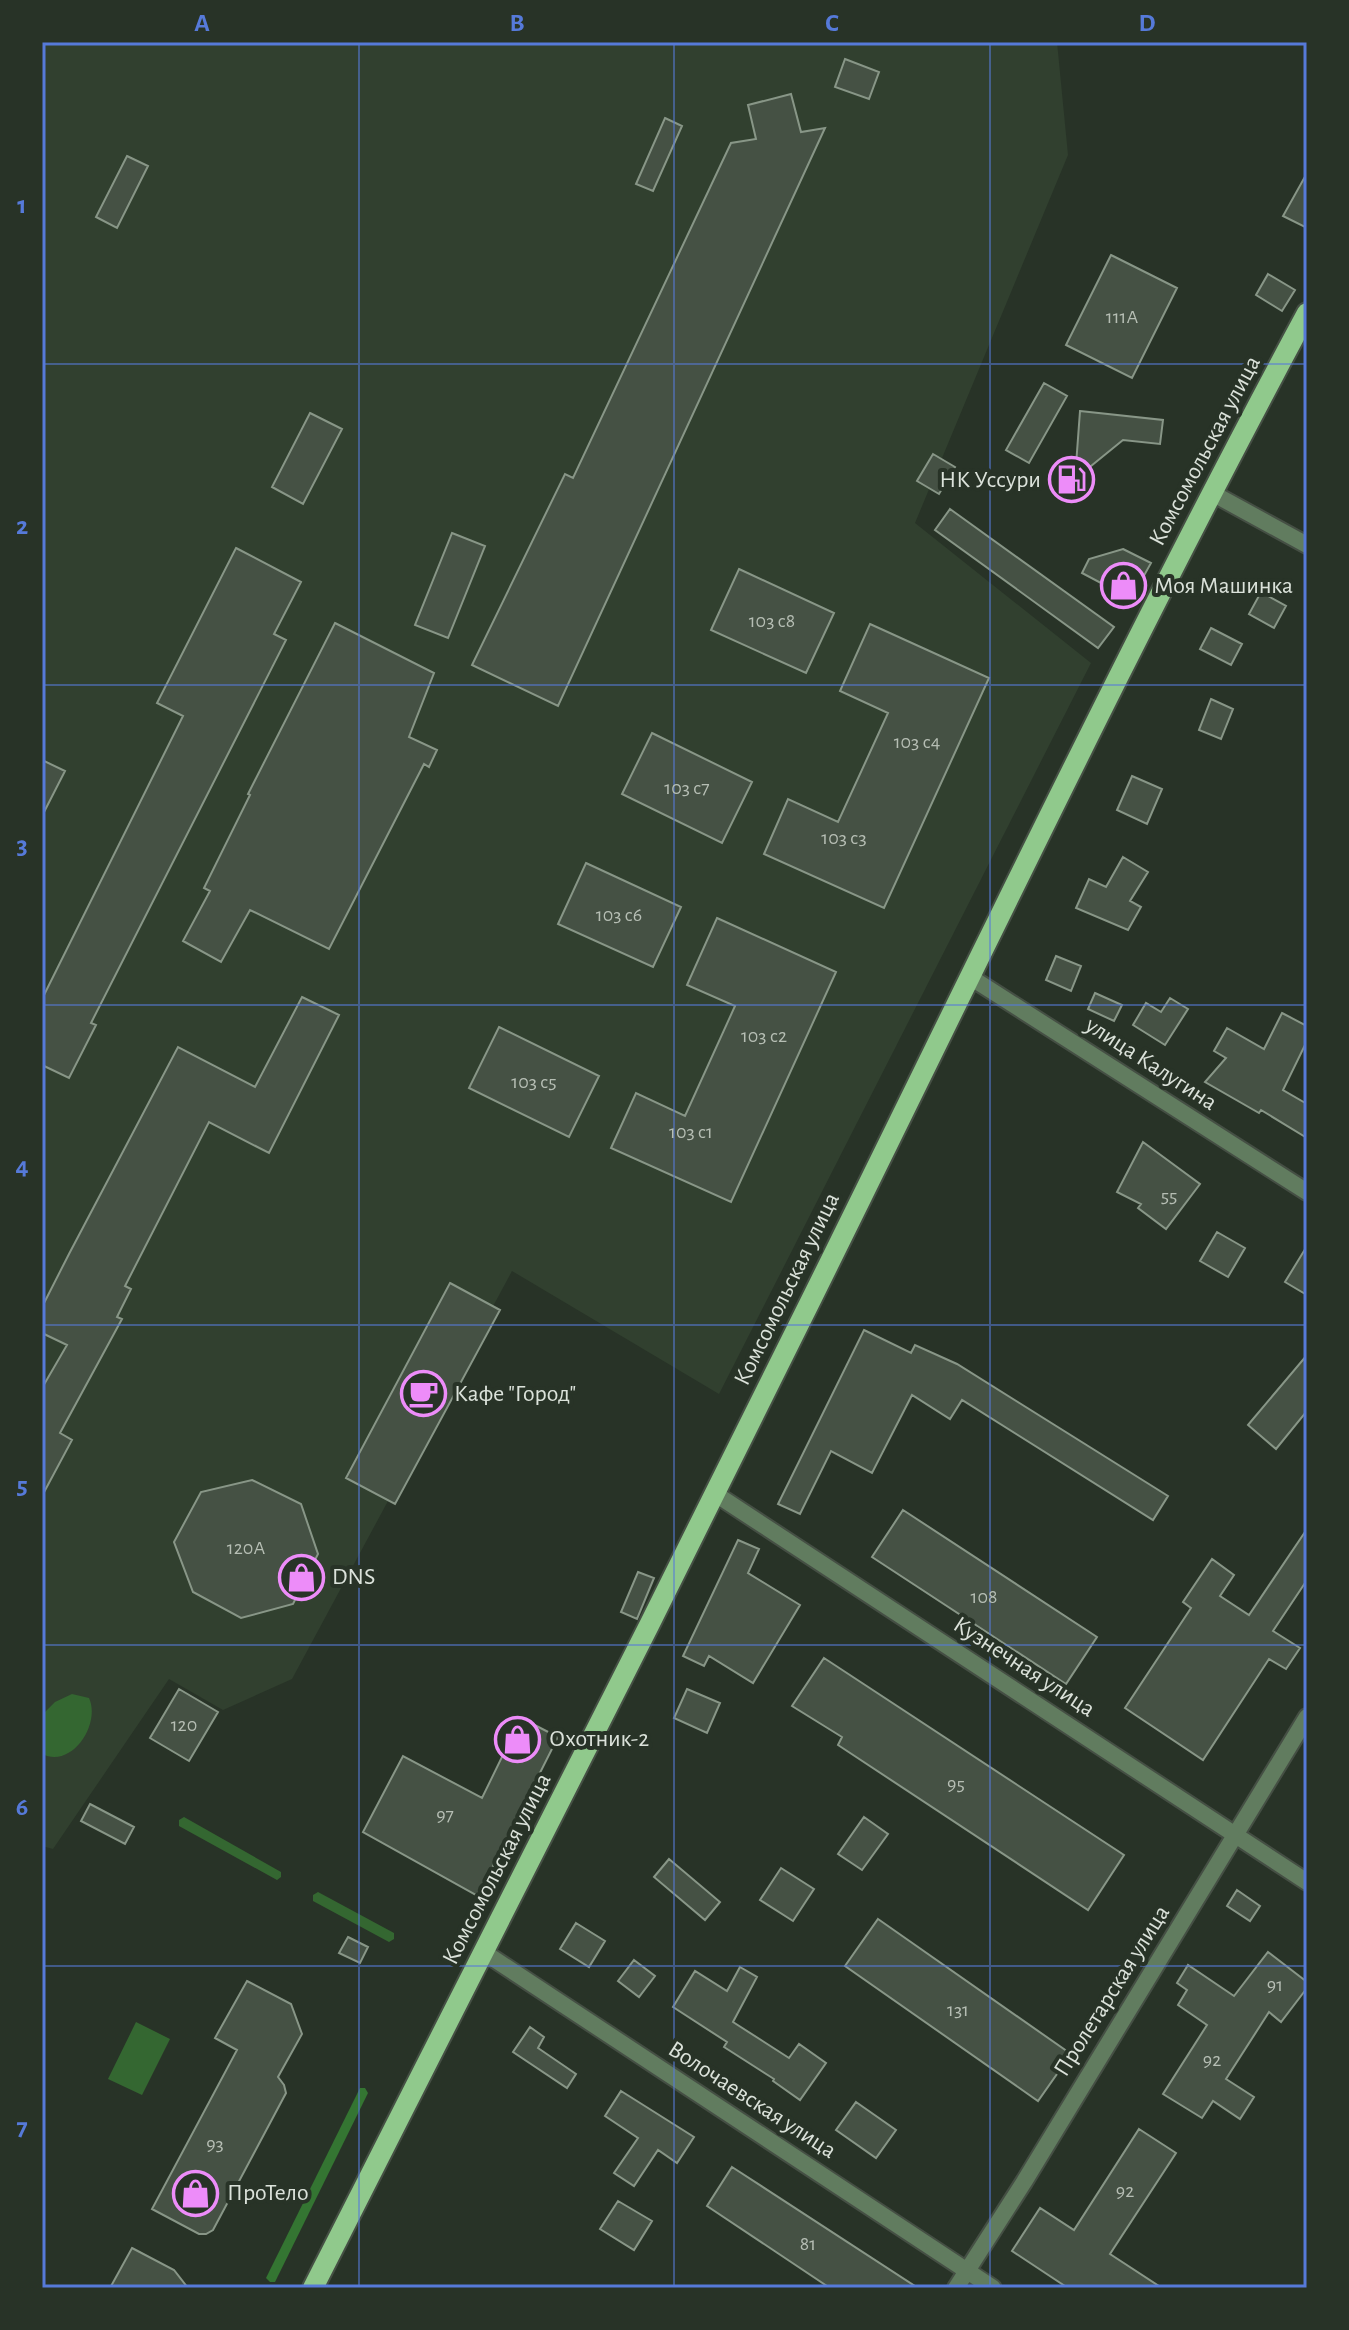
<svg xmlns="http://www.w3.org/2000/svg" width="1349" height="2330" font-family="'Alegreya Sans',sans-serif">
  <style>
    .built { fill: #31402f }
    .green { fill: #346731 }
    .forest { fill: #347532 }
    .building { fill: #455144; stroke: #889687; stroke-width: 2 }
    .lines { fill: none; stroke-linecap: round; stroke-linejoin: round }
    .minor-casing { stroke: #454f44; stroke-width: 20 }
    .primary-casing { stroke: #454f44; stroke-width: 24 }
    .minor { stroke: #617c5f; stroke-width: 16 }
    .primary { stroke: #90c98c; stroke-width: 20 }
    .grid { fill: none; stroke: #567ad9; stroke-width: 2; stroke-opacity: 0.55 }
    .labels { text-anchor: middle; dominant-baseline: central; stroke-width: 8; stroke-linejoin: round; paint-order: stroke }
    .number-label { font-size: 20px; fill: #b6beb4 }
    .street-label { font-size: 24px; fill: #dbe2da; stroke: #283327 }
    .poi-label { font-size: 24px; fill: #dbe2da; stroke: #283327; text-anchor: start }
    .neatline { fill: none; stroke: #567ad9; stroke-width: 3 }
    .grid-label { font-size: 26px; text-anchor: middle; font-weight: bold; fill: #567ad9 }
  </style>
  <rect width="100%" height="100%" fill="#283327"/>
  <path class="built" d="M42 42H1057L1068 155 915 523 1091 663 719 1394 512 1271 292 1679 223 1710 169 1679 53 1849 42 1846Z"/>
  <path class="green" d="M72 1694 89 1698C101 1724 72 1769 42 1754V1715L55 1702Z
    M184 1817 281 1872V1877L277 1880 179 1826V1820Z
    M318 1892 394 1933V1939L389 1942 313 1901V1895Z
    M136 2022 170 2039 142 2095 108 2079Z"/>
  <path class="forest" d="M360 2088H365L368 2093 275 2282H270L266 2278Z"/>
  <path class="building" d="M845 59 879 72 869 99 835 87Z
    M791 94 801 132 825 128 558 706 472 665 565 474 573 478 731 143 756 139 748 105Z
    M665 118 682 126 653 191 636 184Z
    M127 156 148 166 117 228 96 217Z
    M1307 173V228L1283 216Z
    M1111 255 1177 288 1132 378 1066 345Z
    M1268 274 1295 290 1282 311 1256 295Z
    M1044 383 1067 396 1029 463 1006 450Z
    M1080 411 1163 420 1160 444 1123 440 1075 479Z
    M310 413 342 429 303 504 272 487Z
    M933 454 955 467 939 494 917 481Z
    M950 509 1114 627 1098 648 935 530Z
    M452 533 485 546 448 638 415 625Z
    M236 548 301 582 274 634 286 640 91 1023 96 1025 69 1078 42 1065V999L183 716 157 703Z
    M1123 549 1151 563 1131 599 1082 573 1089 559Z
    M739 569 834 613 806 673 711 630Z
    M1261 592 1286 606 1274 628 1249 614Z
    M335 623 434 673 409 737 437 750 429 767 424 764 329 949 250 910 221 962 183 941 210 891 204 888 250 795 248 794Z
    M870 624 989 678 884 908 764 854 788 799 838 822 888 713 840 691Z
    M1211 628 1242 644 1231 665 1200 649Z
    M1211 699 1233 709 1221 739 1199 730Z
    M652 733 752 782 722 843 622 794Z
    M42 760 65 771 42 816Z
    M1132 776 1162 789 1147 824 1117 810Z
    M1123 857 1148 872 1130 901 1141 907 1128 930 1076 908 1089 879 1106 887Z
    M586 863 681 907 653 967 558 924Z
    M717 918 836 972 731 1202 611 1148 636 1093 685 1116 735 1006 687 985Z
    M1056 956 1081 966 1071 991 1046 980Z
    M1095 993 1122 1005 1114 1021 1088 1009Z
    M302 997 339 1015 269 1153 209 1122 125 1286 131 1289 117 1317 122 1319 60 1433 72 1440 42 1496V1388L67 1345 42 1333V1307L69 1254 178 1047 255 1087Z
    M1170 998 1188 1009 1165 1045 1133 1025 1146 1003 1161 1012Z
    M1282 1013 1307 1026V1041L1283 1090 1307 1104V1138L1261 1110 1259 1113 1205 1082 1226 1058 1214 1051 1227 1028 1264 1049Z
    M499 1027 599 1076 569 1137 469 1088Z
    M1143 1142 1200 1184 1166 1229 1138 1208 1141 1204 1117 1192Z
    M1217 1232 1245 1248 1228 1277 1200 1261Z
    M1307 1246V1295L1285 1282Z
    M450 1283 500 1310 395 1504 346 1478Z
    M864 1330 911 1353 915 1345 957 1364 1168 1496 1153 1520 962 1400 950 1419 912 1395 872 1473 831 1451 800 1514 778 1504Z
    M1307 1355V1411L1276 1449 1248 1425Z
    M252 1480 301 1504 318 1554 293 1604 241 1618 193 1592 174 1542 201 1492Z
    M903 1510 1097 1637 1066 1684 872 1557Z
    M1307 1529V1580L1273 1631 1300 1648 1286 1669 1269 1659 1203 1760 1125 1708 1191 1608 1183 1602 1212 1559 1234 1575 1220 1596 1249 1615Z
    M738 1540 759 1549 748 1573 800 1605 753 1683 709 1656 704 1666 683 1656Z
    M638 1572 654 1578 637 1619 621 1612Z
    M824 1658 1124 1855 1088 1910 838 1745 842 1737 792 1706Z
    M179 1689 218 1712 189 1761 150 1738Z
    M687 1689 720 1703 707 1733 674 1718Z
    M521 1718 558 1737 478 1896 363 1832 403 1756 482 1798Z
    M90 1804 134 1827 125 1844 81 1821Z
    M864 1817 888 1834 862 1870 838 1854Z
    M669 1859 720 1902 705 1920 654 1877Z
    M781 1868 814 1889 793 1921 760 1900Z
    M1237 1890 1260 1906 1250 1921 1227 1906Z
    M878 1919 1071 2054 1038 2101 845 1966Z
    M576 1923 605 1941 589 1967 560 1949Z
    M348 1937 368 1947 360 1963 339 1953Z
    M1268 1952 1307 1982V1988L1281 2022 1269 2012 1226 2079 1254 2097 1240 2119 1213 2101 1202 2118 1163 2094 1207 2025 1178 2005 1187 1990 1177 1983 1188 1965 1234 1996Z
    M634 1960 655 1976 639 1997 618 1981Z
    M740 1967 757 1977 733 2022 789 2058 799 2044 826 2063 800 2100 773 2081 774 2079 724 2047 727 2042 673 2007 695 1971 727 1991Z
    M247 1981 291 2004 302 2034 278 2077 284 2085 286 2093 213 2230 206 2234H199L152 2209 237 2050 215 2038Z
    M530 2027 544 2037 538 2048 576 2074 567 2088 513 2052Z
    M621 2091 694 2137 677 2163 658 2150 634 2186 614 2173 638 2138 605 2116Z
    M856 2102 896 2130 876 2158 836 2130Z
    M1139 2129 1176 2153 1110 2254 1162 2288H1068L1012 2251 1040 2208 1074 2230Z
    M732 2167 918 2288H830L707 2206Z
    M618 2201 652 2221 634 2250 600 2229Z
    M132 2248 174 2270 188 2288H110Z"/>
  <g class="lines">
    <defs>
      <path id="minor" d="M1212 493 1307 545
        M970 977 1307 1192
        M714 1493 1307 1882
        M485 1953 993 2288
        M956 2288 1024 2182 1307 1717"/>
      <path id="primary" d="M313 2288C482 1958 649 1628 813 1296 976 967 1133 636 1307 313"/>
    </defs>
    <use href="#minor" class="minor-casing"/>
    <use href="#primary" class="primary-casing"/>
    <use href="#minor" class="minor"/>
    <use href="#primary" class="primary"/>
  </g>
  <path class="grid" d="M359 42V2288M674 42V2288M990 42V2288M42 364H1307M42 685H1307M42 1005H1307M42 1325H1307M42 1645H1307M42 1966H1307"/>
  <defs>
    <symbol id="fuel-ring" viewBox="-11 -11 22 22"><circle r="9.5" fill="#283327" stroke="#ed8cf9" stroke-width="1.5"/><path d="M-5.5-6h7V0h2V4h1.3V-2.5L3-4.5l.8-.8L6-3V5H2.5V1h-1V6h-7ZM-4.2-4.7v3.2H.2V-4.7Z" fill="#ed8cf9"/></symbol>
    <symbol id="shop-ring" viewBox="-11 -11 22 22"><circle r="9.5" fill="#283327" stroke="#ed8cf9" stroke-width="1.5"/><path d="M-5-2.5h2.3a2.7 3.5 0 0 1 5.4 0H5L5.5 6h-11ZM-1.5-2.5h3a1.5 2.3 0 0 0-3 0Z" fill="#ed8cf9"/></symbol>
    <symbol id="cafe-ring" viewBox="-11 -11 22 22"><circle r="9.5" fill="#283327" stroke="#ed8cf9" stroke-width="1.5"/><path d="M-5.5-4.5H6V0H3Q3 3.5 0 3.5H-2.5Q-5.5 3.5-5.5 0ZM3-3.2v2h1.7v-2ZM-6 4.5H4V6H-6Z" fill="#ed8cf9"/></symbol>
  </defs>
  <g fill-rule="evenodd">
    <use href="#fuel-ring" x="1046" y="454" width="51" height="51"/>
    <use href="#shop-ring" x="1098" y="560" width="51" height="51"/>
    <use href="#cafe-ring" x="398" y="1368" width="51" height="51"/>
    <use href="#shop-ring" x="276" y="1552" width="51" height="51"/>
    <use href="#shop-ring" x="492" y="1714" width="51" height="51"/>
    <use href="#shop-ring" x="170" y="2168" width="51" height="51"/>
  </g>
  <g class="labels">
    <g class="number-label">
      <text x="1122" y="317">111А</text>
      <text x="772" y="621">103 с8</text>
      <text x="917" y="742">103 с4</text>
      <text x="687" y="788">103 с7</text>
      <text x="844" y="838">103 с3</text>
      <text x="619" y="915">103 с6</text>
      <text x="764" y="1036">103 с2</text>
      <text x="534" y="1082">103 с5</text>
      <text x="691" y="1132">103 с1</text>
      <text x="1169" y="1196">55</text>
      <text x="246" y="1548">120А</text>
      <text x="984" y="1597">108</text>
      <text x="184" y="1725">120</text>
      <text x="956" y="1784">95</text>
      <text x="445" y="1815">97</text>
      <text x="1275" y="1985">91</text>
      <text x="958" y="2010">131</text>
      <text x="1212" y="2060">92</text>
      <text x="215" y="2144">93</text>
      <text x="1125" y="2191">92</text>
      <text x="808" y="2244">81</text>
    </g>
    <g class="street-label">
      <text transform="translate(1205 451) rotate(-62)">Комсомольская улица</text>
      <text transform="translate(1151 1064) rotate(33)">улица Калугина</text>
      <text transform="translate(787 1289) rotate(-64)">Комсомольская улица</text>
      <text transform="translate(1024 1667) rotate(33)">Кузнечная улица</text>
      <text transform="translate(497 1869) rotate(-63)">Комсомольская улица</text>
      <text transform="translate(1112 1991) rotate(-58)">Пролетарская улица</text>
      <text transform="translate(752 2100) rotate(33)">Волочаевская улица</text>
    </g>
    <g class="poi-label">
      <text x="1041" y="480" text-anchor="end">НК Уссури</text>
      <text x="1154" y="586">Моя Машинка</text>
      <text x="454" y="1394">Кафе "Город"</text>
      <text x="332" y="1577">DNS</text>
      <text x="549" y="1739">Охотник-2</text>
      <text x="227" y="2193">ПроТело</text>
    </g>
  </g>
  <rect width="1349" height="2330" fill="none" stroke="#283327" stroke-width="88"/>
  <rect x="44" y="44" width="1261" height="2242" class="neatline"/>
  <g class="grid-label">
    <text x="202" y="31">A</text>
    <text x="517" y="31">B</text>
    <text x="832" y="31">C</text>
    <text x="1147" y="31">D</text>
    <text x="22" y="213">1</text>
    <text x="22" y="534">2</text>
    <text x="22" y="854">3</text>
    <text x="22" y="1174">4</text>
    <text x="22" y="1494">5</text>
    <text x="22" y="1815">6</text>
    <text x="22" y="2135">7</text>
  </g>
</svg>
